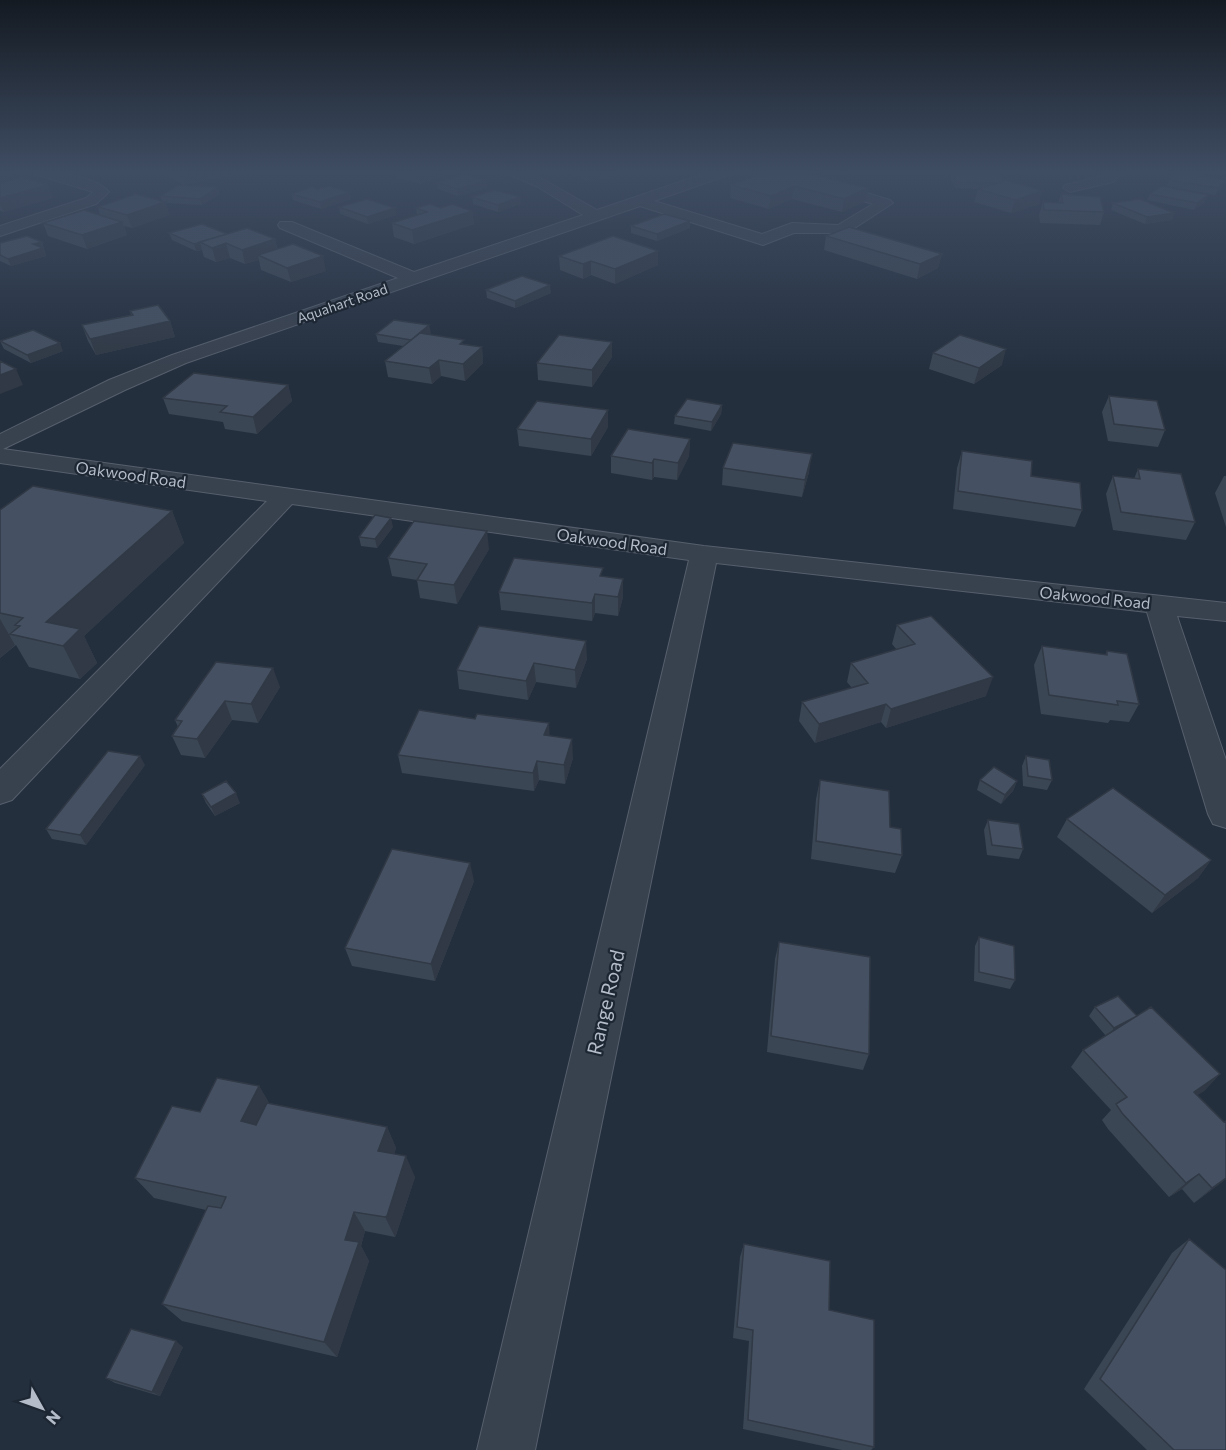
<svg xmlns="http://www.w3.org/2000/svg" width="1226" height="1450" font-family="Commissioner,sans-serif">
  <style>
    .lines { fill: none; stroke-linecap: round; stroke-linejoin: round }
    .minor-casing { stroke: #565f6c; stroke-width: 2 }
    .minor { fill: #38414e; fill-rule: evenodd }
    .wall { fill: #3b4654 }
    .shaded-wall { fill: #303945 }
    .building { fill: #455162; stroke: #303945; stroke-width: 1.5 }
    .labels { text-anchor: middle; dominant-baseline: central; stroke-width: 4.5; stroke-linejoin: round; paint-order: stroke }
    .far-street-label { font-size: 14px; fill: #b4bcc9; stroke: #1d2633 }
    .street-label { font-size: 16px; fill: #b4bcc9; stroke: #1d2633 }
    .near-street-label { font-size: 20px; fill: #b4bcc9; stroke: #1d2633 }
  </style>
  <rect width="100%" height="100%" fill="#242f3e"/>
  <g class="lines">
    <defs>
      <path id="minor" d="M33 171C53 171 96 176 109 192L96 204 0 236V226L86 198 93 192 35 174Z
        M501 171H523L537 176 597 210 712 171H733L731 174 654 201 762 234 792 223 838 225 873 204 774 174 772 171H794L890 200 893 203 847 233H794L763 245 640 206 186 363 125 390 3 449 704 546 1226 603V621L1177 616 1226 760V828L1213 824 1208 814 1147 612 716 563 535 1450H477L689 560 292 504 12 800 0 804V769L267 501 0 463V434L109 380 172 355 398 278 280 228 278 225 280 222H292L414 272 583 215 538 187Z
        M1109 171H1124L1113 182 1070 192 1063 188 1065 185 1103 176Z"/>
    </defs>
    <use href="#minor" class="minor-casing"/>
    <use href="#minor" class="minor"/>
  </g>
  <path class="wall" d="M0 171 9 173 12 180 53 198 4 212 0 211Z
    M166 171H241V173L185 185 220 194 202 205 166 203 169 215 132 228 124 226 127 235 87 249 48 236 43 223 100 215 98 207 162 201 160 196 184 185 168 176Z
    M569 171H615V177L589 182Z
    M833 171H857L849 175Z
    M951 171H1007L999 174 1003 181 1039 204 1011 213 974 202 978 189 955 188 950 177Z
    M1172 171H1217L1216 174 1182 172 1223 186 1215 195 1167 186 1169 180 1177 172Z
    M397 172 446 174 421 184 397 178Z
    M486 181 487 188 458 196 438 189 437 182Z
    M731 185 868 188 866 201 842 212 792 199 769 209 730 198Z
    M291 194 351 199 321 209 293 200Z
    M1061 194 1104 212 1100 225 1040 223 1039 215 1043 202 1058 203Z
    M1150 194 1205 202 1194 210 1147 200Z
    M472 197 521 204 498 212 473 204Z
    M1113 203 1174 213 1172 220 1145 224 1111 210Z
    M339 207 396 215 368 224 340 214Z
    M416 208H441L472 211 474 224 414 244 394 237 392 223 417 215Z
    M690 221V228L657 241 631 233V226Z
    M169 233 227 234 278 249 326 271 291 282 261 270 259 260 245 264 230 258 216 262 204 257 202 250 196 251 172 240Z
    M826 236 942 254 938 268 917 279 824 250Z
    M42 242 46 256 11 266 0 261V243Z
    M658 251V265L615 284 591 275 583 279 560 270 559 256Z
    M486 290 551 293 515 308 487 298Z
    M130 311 170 321 175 337 96 355 88 341 82 325 131 315Z
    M431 333 429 335 464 344 482 347 483 363 465 381 441 376 432 384 388 377 385 361 403 346 378 342 376 334Z
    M0 341 63 351 31 363 4 349Z
    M612 342V357L592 387 538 380 537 363Z
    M933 353 1002 365 974 384 929 369Z
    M288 385 292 401 257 434 225 429 223 422 169 414 163 398Z
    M1109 396 1165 430 1158 447 1108 441 1102 412Z
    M722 405 721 414 711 431 674 424 675 416Z
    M608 410V427L591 456 519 446 517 429Z
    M690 439 689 456 677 480 654 477 652 480 611 473V456Z
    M962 451 1031 476 1082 510 1075 527 953 509 957 468Z
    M723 468 809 472 802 497 722 485Z
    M1138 469 1195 522 1186 540 1113 530 1106 494 1113 476 1134 479Z
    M1224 476H1226V527L1215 493Z
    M0 510 172 511 184 543 84 636 97 663 80 679 29 667 16 645 0 658Z
    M393 527 377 548 361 546 359 537Z
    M489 549 457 604 420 598 417 580 392 576 388 558Z
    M603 576 623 579V597L618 616 595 613 592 621 501 610 499 592Z
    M897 625 986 696 886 728 881 722 815 743 799 721 802 702 852 688 847 682 851 663 897 650 892 644Z
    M1042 646 1105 655 1107 651 1139 704 1129 722 1110 720 1108 723 1041 714 1034 665Z
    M587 659 576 688 536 682 528 700 459 689 457 670Z
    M216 662 280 687 258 723 232 720 205 758 181 755 172 736 178 727 175 720Z
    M549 736 573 758 565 784 539 780 534 791 402 773 398 755Z
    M1026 756 1052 780 1047 790 1023 786 1022 766Z
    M145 765 86 845 52 839 46 829Z
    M820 780 890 827 902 855 895 873 811 859 816 799Z
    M980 780 1017 781 1013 791 1001 804 977 790Z
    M202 794 240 803 215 816 206 803Z
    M1067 819 1211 860 1198 878 1152 913 1057 837Z
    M988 820 1023 849 1019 859 987 855 984 830Z
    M474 881 435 981 352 966 345 948Z
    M979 937 1015 980 1010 989 974 981 975 946Z
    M779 942 869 1054 863 1070 767 1052 775 959Z
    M1095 1007 1137 1016 1220 1074 1204 1091 1197 1095 1226 1179 1194 1203 1182 1189 1169 1197 1108 1129 1102 1120 1111 1110 1071 1067 1083 1050 1106 1036 1089 1016Z
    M259 1086 269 1103 387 1127 396 1148 394 1154 415 1177 396 1235 395 1237 365 1231 361 1246 369 1261 337 1357 182 1321 162 1304 206 1210 154 1198 135 1178 200 1112Z
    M1189 1239 1226 1450H1147L1084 1389 1172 1253Z
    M744 1244 874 1447 871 1450H842L743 1429 749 1341 733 1338 740 1257Z
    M183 1347 160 1396 115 1383 106 1378Z"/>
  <path class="shaded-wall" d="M187 171H241V173L185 185 181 172Z
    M437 171H446V174L421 184 420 177Z
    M612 171H615V177L589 182V175Z
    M850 171H857L849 175Z
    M1000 171H1007L999 174Z
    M9 173 14 186 0 190V175Z
    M1226 180 1223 186 1215 195 1218 188Z
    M486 181 487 188 458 196 457 189Z
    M48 185 53 198 4 212 0 203V198Z
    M794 186 792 199 769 209 771 196Z
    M218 187 220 194 202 205 200 199Z
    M868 188 866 201 842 212 844 199Z
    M1042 191 1039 204 1011 213 1015 200Z
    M350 192 351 199 321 209 320 202Z
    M1208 195 1205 202 1194 210 1197 203Z
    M520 197 521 204 498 212V205Z
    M165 202 169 215 132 228 127 215Z
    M395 208 396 215 368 224 367 217Z
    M472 211 474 224 414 244 412 230Z
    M1174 213 1172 220 1145 224 1147 217Z
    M690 221V228L657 241V234Z
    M122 222 127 235 87 249 82 235Z
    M275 239 279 253 258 255 259 260 245 264 242 250Z
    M42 242 46 256 11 266 8 259 33 244Z
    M200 242 202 250 196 251 194 244Z
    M226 243 230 258 216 262 212 248Z
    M658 251V265L615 284V269Z
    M942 254 938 268 917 279 920 264Z
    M323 256 326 271 291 282 287 268Z
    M591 261V275L583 279V264Z
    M550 285 551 293 515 308V301Z
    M170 321 175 337 96 355 90 339Z
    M429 325 431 333 413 348 412 340Z
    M612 342V357L592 387V370Z
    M60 343 63 351 31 363 27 355Z
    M482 347 483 363 465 381 463 364Z
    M1006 349 1002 365 974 384 979 368Z
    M439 360 441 376 432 384 429 368Z
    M16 369 23 385 0 394V375Z
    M288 385 292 401 257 434 253 417Z
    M722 405 721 414 711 431 712 422Z
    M608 410V427L591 456V439Z
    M690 439 689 456 677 480 678 463Z
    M812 454 809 472 802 497 805 480Z
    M654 459V477L652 480V463Z
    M172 511 184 543 84 636 97 663 80 679 63 646 46 622Z
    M391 518 393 527 377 548 375 539Z
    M487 531 489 549 457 604 454 585Z
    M623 579V597L618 616V597Z
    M595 594V613L592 621V603Z
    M0 619 15 645 0 658Z
    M586 641 587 659 576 688 575 670Z
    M534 663 536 682 528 700 526 681Z
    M273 668 280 687 258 723 251 704Z
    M993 677 986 696 886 728 891 709Z
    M225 701 232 720 205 758 197 739Z
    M886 704 881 722 815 743 819 724Z
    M549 723 550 742 544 735Z
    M572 739 573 758 565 784 564 765Z
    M140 756 145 765 86 845 80 835Z
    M537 761 539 780 534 791 533 773Z
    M1017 781 1013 791 1001 804 1005 795Z
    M236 793 240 803 215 816 211 807Z
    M1211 860 1198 878 1152 913 1165 895Z
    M470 863 474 881 435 981 431 964Z
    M1137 1016 1108 1037 1114 1028Z
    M1220 1074 1204 1091 1179 1107 1194 1092Z
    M259 1086 272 1108 256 1143 241 1121Z
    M387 1127 396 1148 388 1173 378 1151Z
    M406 1156 415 1177 396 1235 395 1237 385 1217Z
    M1199 1174 1182 1189 1169 1197 1186 1183Z
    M1226 1178V1179L1194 1203 1212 1188Z
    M354 1212 365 1231 361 1246 369 1261 337 1357 324 1342 345 1240Z
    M176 1341 183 1347 160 1396 152 1392Z"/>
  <path class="building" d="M0 171H2L9 173 0 175Z
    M399 171H437L420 177 397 172Z
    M580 171H612L589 175Z
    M768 171H798L868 188 844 199 794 186 771 196 731 185Z
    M952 171 998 172 1003 181 997 183 957 182Z
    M1178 172 1226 180 1218 188 1169 180Z
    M466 174 486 181 457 189 437 182Z
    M22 177 48 185 0 198V183Z
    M1006 180 1042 191 1015 200 978 189Z
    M179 185 218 187 200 199 160 196Z
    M328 186 350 192 320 202 291 194 312 187 318 189Z
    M1162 186 1208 195 1197 203 1150 194Z
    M495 190 520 197 498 205 472 197Z
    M136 194 165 202 127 215 98 207Z
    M1061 194 1100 197 1104 212 1044 210 1043 202 1063 203Z
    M367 199 395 208 367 217 339 207Z
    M1140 199 1174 213 1147 217 1113 203Z
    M430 204 441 208 452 204 472 211 412 230 392 223 427 212 416 208Z
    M84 210 122 222 82 235 43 223Z
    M664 214 690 221 657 234 631 226Z
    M202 224 227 234 194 244 169 233Z
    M849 227 942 254 920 264 826 236Z
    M247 228 275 239 242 250 226 243 212 248 200 242Z
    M27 236 42 242 33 244 43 248 8 259 0 255V243Z
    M613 236 658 251 615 269 591 261 583 264 559 256Z
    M293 244 323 256 287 268 258 255Z
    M522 276 550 285 515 301 486 290Z
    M158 305 170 321 90 339 82 325 133 315 130 311Z
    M394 320 429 325 411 340 376 334Z
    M33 330 60 343 27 355 0 341Z
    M420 333 464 340 460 344 482 347 463 364 439 360 429 368 385 361Z
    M559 335 612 342 592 370 537 363Z
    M960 335 1006 349 979 368 933 353Z
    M0 361 16 369 0 375Z
    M194 373 288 385 253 417 220 412 227 406 163 398Z
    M1109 396 1157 401 1165 430 1114 424Z
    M687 399 722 405 712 422 675 416Z
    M537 401 608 410 591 439 517 429Z
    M628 429 690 439 678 463 654 459 652 463 611 456Z
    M733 443 812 454 805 480 723 468Z
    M962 451 1032 461 1031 476 1080 483 1082 510 958 491Z
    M1138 469 1181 474 1195 522 1121 512 1113 476 1140 479Z
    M33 486 172 511 46 622 80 629 63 646 10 634 20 626 15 625 23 618 0 613V510Z
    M375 515 391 518 375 539 359 537Z
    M414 521 487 531 454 585 417 580 427 564 388 558Z
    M514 558 603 568 600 576 623 579 618 597 595 594 592 603 499 592Z
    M931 616 993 677 891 709 886 704 819 724 802 702 868 683 851 663 915 644 897 625Z
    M479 626 586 641 575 670 534 663 526 681 457 670Z
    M1042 646 1107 655V651L1127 654 1139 704 1117 701 1118 705 1049 695Z
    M216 662 273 668 251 704 225 701 197 739 172 736 182 721 175 720Z
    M419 710 475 719 477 714 549 723 544 735 572 739 564 765 537 761 533 773 398 755Z
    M108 751 140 756 80 835 46 829Z
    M1026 756 1049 760 1052 780 1028 776Z
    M994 767 1017 781 1005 795 980 780Z
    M820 780 889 791 890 827 901 829 902 855 816 841Z
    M226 781 236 793 211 807 202 794Z
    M1113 788 1211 860 1165 895 1067 819Z
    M988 820 1019 824 1023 849 992 845Z
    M392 849 470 863 431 964 345 948Z
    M979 937 1014 946 1015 980 979 972Z
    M779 942 870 957 869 1054 771 1036Z
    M1118 996 1137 1016 1114 1028 1095 1007Z
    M1151 1007 1220 1074 1194 1092 1224 1122 1226 1121V1178L1212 1188 1199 1174 1186 1183 1122 1113 1116 1104 1127 1097 1083 1050Z
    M217 1078 259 1086 241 1121 256 1125 267 1103 387 1127 378 1151 406 1156 387 1216 385 1217 354 1212 345 1240 359 1242 324 1342 162 1304 208 1206 221 1208 226 1197 135 1178 172 1106 200 1112Z
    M1189 1239 1226 1270V1450H1174L1100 1379Z
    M744 1244 830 1261 829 1310 874 1320V1447L748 1420 753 1330 737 1327Z
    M131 1329 176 1341 152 1392 106 1378Z"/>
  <linearGradient id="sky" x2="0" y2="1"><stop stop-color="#141a22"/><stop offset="0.46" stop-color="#3f4d63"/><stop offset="1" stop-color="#3f4d63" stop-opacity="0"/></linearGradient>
  <rect width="1226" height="374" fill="url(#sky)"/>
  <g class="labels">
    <g class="far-street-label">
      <text transform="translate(342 303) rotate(-19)">Aquahart Road</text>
    </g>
    <g class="street-label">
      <text transform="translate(131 474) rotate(8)">Oakwood Road</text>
      <text transform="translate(612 541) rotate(8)">Oakwood Road</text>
      <text transform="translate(1095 597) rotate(6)">Oakwood Road</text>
    </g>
    <g class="near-street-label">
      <text transform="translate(605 1002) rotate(-77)">Range Road</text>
    </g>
  </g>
  <g transform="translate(42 1408) rotate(130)" stroke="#1d2633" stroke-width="4.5" paint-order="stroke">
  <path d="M0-4.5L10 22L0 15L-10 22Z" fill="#b4bcc9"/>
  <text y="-9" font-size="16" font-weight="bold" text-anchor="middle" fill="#b4bcc9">N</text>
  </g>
</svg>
